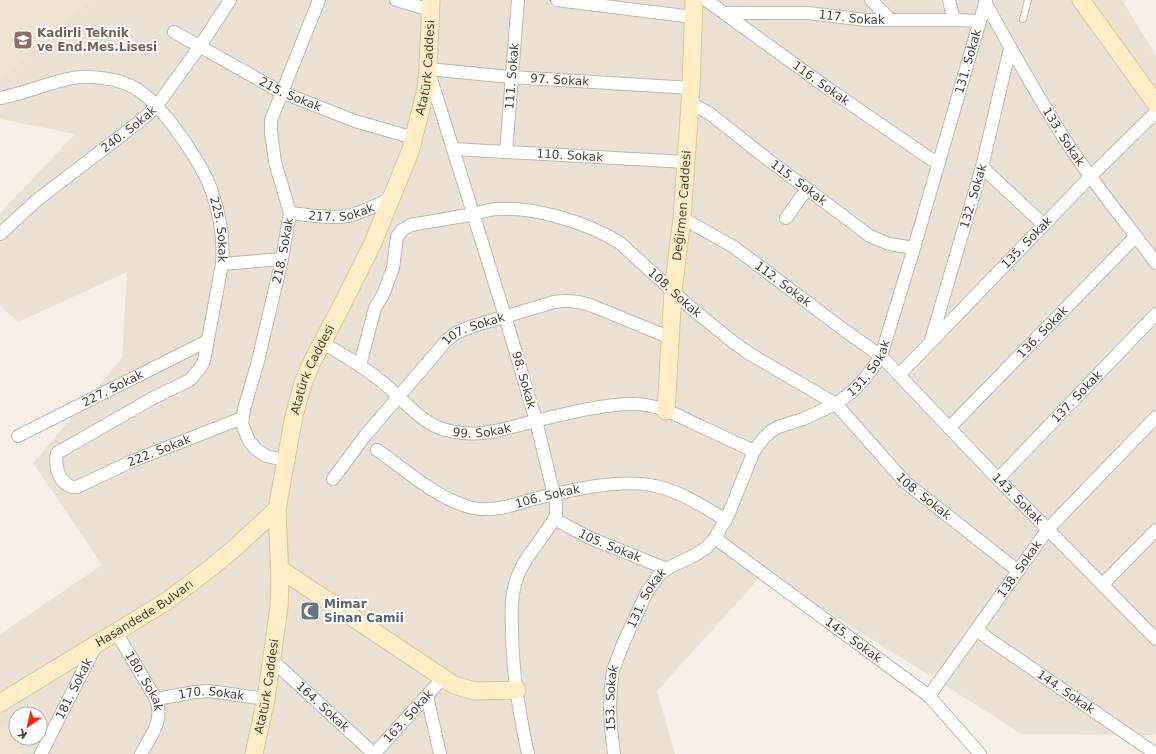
<svg xmlns="http://www.w3.org/2000/svg" width="1156" height="754" font-family="'DejaVu Sans',sans-serif">
  <style>
    .residential { fill: #e9e1d4; fill-rule: evenodd }
    .education { fill: #efe4cf }
    .lines { fill: none; stroke-linecap: round; stroke-linejoin: round }
    .lane-casing { stroke: #c1b6a8; stroke-width: 8 }
    .street-casing { stroke: #c1b6a8; stroke-width: 14 }
    .secondary-casing { stroke: #dcc494; stroke-width: 19 }
    .lane { stroke: #fff; stroke-width: 6 }
    .street { stroke: #fff; stroke-width: 12 }
    .secondary { stroke: #ffedc6; stroke-width: 17 }
    .labels { text-anchor: middle; dominant-baseline: central; stroke-width: 4; stroke-linejoin: round; paint-order: stroke }
    .street-label { font-size: 12px; fill: #483f35; stroke: #fff }
    .education-label { font-size: 12px; font-weight: bold; fill: #785e54; stroke: #fff; text-anchor: start }
    .worship-label { font-size: 12px; font-weight: bold; fill: #5b616d; stroke: #fff; text-anchor: start }
  </style>
  <rect width="100%" height="100%" fill="#f5efe7"/>
  <path class="residential" d="M0 0H1122L1156 56V733L1154 735 1022 734 765 572 657 691 675 754H0V634L102 565 33 463 122 358 127 272 18 322 0 305V213L75 134 0 119ZM16 714H40V738H16Z"/>
  <path class="education" d="M0 0H91L0 81Z
    M16 718V738H31L23 754H0V727Z"/>
  <g class="lines">
    <defs>
      <path id="lane" d="M1023 19 1028 0"/>
      <g id="street">
        <path d="M396 0 431 10"/>
        <path d="M557 0 693 17"/>
        <path id="s1" d="M706 0 826 87 938 164"/>
        <path d="M871 0 890 19"/>
        <path d="M949 0 954 20"/>
        <path id="s2" d="M985 2C1012 51 1039 99 1069 146 1096 186 1127 224 1156 263"/>
        <path id="s3" d="M724 13H808L866 20H954L980 21"/>
        <path id="s4" d="M174 32 281 92 355 121 414 138"/>
        <path id="s5" d="M0 98C29 93 64 75 91 77 107 78 125 81 138 90 164 107 202 163 212 192 220 215 224 240 222 264L204 361 200 368 190 380 153 398 57 453C54 467 60 488 77 487L130 462 242 418"/>
        <path id="s6" d="M690 103 709 113 766 158 870 236 889 244 914 248"/>
        <path id="s7" d="M454 149 686 162"/>
        <path id="s8" d="M506 152 518 0"/>
        <path d="M982 167 1044 225"/>
        <path id="s9" d="M290 213C309 215 329 219 347 216 362 213 377 205 391 198"/>
        <path id="s10" d="M682 218 734 247 844 330 881 356 998 479 1156 639"/>
        <path d="M786 218 807 189"/>
        <path id="s11" d="M0 234 37 200 139 122 156 107 200 46 230 0"/>
        <path d="M222 264 282 259"/>
        <path id="s12" d="M931 340 982 167 1010 48"/>
        <path id="s13" d="M323 343C343 355 363 366 381 381 402 397 419 423 446 430 479 439 503 429 535 421 564 414 607 403 636 404 660 405 681 417 702 427 719 435 737 443 754 451"/>
        <path id="s14" d="M360 365 375 308 383 295 393 268 397 237 402 230 411 225C432 221 453 218 474 214 479 213 484 211 489 210 528 204 587 222 620 243L690 307 733 342 750 354 836 404 905 482 1018 571"/>
        <path id="s15" d="M899 375 1090 177 1156 112"/>
        <path id="s16" d="M949 428 1136 236"/>
        <path id="s17" d="M18 436 207 341"/>
        <path id="s18" d="M377 450C406 470 438 500 473 508 495 513 517 503 538 498 571 490 622 478 655 486 680 491 704 507 726 520"/>
        <path id="s19" d="M285 460 266 456 256 449 249 441 242 424 244 409 257 365 282 259 290 213 275 162 271 132V120L319 0"/>
        <path id="s20" d="M333 479 364 437 447 340 456 333 470 327 554 302C568 300 577 301 590 305L671 338"/>
        <path id="s21" d="M998 479 1156 314"/>
        <path id="s22" d="M554 519 590 538 667 569"/>
        <path id="s23" d="M715 538 929 696 980 754"/>
        <path d="M1103 584 1156 530"/>
        <path id="s24" d="M976 630 1156 754"/>
        <path id="s25" d="M116 632 156 699C164 721 151 735 141 754"/>
        <path id="s26" d="M272 660 374 754"/>
        <path d="M427 696 440 754"/>
        <path id="s27" d="M929 696 1048 529 1156 417"/>
        <path id="s28" d="M156 699 195 692 209 691 266 699"/>
        <path id="s29" d="M41 754 96 645"/>
        <path id="s30" d="M374 754 443 678"/>
        <path id="s31" d="M528 754C519 713 512 669 512 627 511 612 511 596 516 581 523 558 542 540 554 519L556 515V503L536 421 505 316 428 69 511 77 691 88"/>
        <path id="s32" d="M614 754 611 728 610 708 611 686 613 670 623 644 647 592 660 574 668 568 695 555 707 547 715 538 729 513 754 451 763 439 770 432 778 427 803 419 836 404 854 390 866 377 881 356 914 248 986 0"/>
      </g>
      <g id="secondary">
        <path d="M1081 0 1156 104"/>
        <path id="s33" d="M666 411 673 291 682 218 686 162 691 88 694 0"/>
        <path d="M280 569 454 685 474 691 517 690"/>
        <path id="s34" d="M0 703 167 601 212 567 237 546 277 509"/>
        <path id="s35" d="M254 754 266 699 279 607 280 580 277 509 294 416 303 383 313 360 341 307 372 245 410 152 426 89 428 69 431 0"/>
      </g>
    </defs>
    <use href="#lane" class="lane-casing"/>
    <use href="#street" class="street-casing"/>
    <use href="#secondary" class="secondary-casing"/>
    <use href="#lane" class="lane"/>
    <use href="#street" class="street"/>
    <use href="#secondary" class="secondary"/>
  </g>
  <defs>
    <symbol id="school-square" viewBox="-11 -11 22 22"><rect x="-9" y="-9" width="18" height="18" rx="4" fill="#8d6e63" stroke="#fff"/><path d="M0-5L7-2L0 1L-7-2ZM-4 1L0 2.5L4 1V4Q0 6-4 4Z" fill="#fff"/></symbol>
    <symbol id="mosque-square" viewBox="-11 -11 22 22"><rect x="-9" y="-9" width="18" height="18" rx="4" fill="#6b7280" stroke="#fff"/><path d="M3.5-4.9A6 6 0 1 0 3.5 4.9A5 5 0 1 1 3.5-4.9Z" fill="#fff"/></symbol>
  </defs>
  <g fill-rule="evenodd">
    <use href="#school-square" x="12" y="29" width="22" height="22"/>
    <use href="#mosque-square" x="299" y="600" width="22" height="22"/>
  </g>
  <g class="labels">
    <g class="street-label">
      <text stroke="none"><textPath href="#s3" startOffset="128">117. Sokak</textPath></text>
      <text stroke="none"><textPath href="#s32" startOffset="824">131. Sokak</textPath></text>
      <text stroke="none"><textPath href="#s35" startOffset="717">Atatürk Caddesi</textPath></text>
      <text stroke="none"><textPath href="#s8" startOffset="76">111. Sokak</textPath></text>
      <text stroke="none"><textPath href="#s31" startOffset="849">97. Sokak</textPath></text>
      <text stroke="none"><textPath href="#s1" startOffset="142">116. Sokak</textPath></text>
      <text stroke="none"><textPath href="#s4" startOffset="132">215. Sokak</textPath></text>
      <text stroke="none"><textPath href="#s11" startOffset="166">240. Sokak</textPath></text>
      <text stroke="none"><textPath href="#s2" startOffset="156">133. Sokak</textPath></text>
      <text stroke="none"><textPath href="#s7" startOffset="116">110. Sokak</textPath></text>
      <text stroke="none"><textPath href="#s6" startOffset="135">115. Sokak</textPath></text>
      <text stroke="none"><textPath href="#s12" startOffset="150">132. Sokak</textPath></text>
      <text stroke="none"><textPath href="#s33" startOffset="206">Değirmen Caddesi</textPath></text>
      <text stroke="none"><textPath href="#s9" startOffset="52">217. Sokak</textPath></text>
      <text stroke="none"><textPath href="#s5" startOffset="309">225. Sokak</textPath></text>
      <text stroke="none"><textPath href="#s15" startOffset="184">135. Sokak</textPath></text>
      <text stroke="none"><textPath href="#s19" startOffset="239">218. Sokak</textPath></text>
      <text stroke="none"><textPath href="#s10" startOffset="121">112. Sokak</textPath></text>
      <text stroke="none"><textPath href="#s14" startOffset="444">108. Sokak</textPath></text>
      <text stroke="none"><textPath href="#s20" startOffset="209">107. Sokak</textPath></text>
      <text stroke="none"><textPath href="#s16" startOffset="134">136. Sokak</textPath></text>
      <text stroke="none"><textPath href="#s32" startOffset="500">131. Sokak</textPath></text>
      <text stroke="none"><textPath href="#s35" startOffset="392">Atatürk Caddesi</textPath></text>
      <text transform="translate(524 380) rotate(74)">98. Sokak</text>
      <text stroke="none"><textPath href="#s17" startOffset="106">227. Sokak</textPath></text>
      <text stroke="none"><textPath href="#s21" startOffset="114">137. Sokak</textPath></text>
      <text stroke="none"><textPath href="#s13" startOffset="188">99. Sokak</textPath></text>
      <text stroke="none"><textPath href="#s5" startOffset="753">222. Sokak</textPath></text>
      <text stroke="none"><textPath href="#s14" startOffset="768">108. Sokak</textPath></text>
      <text stroke="none"><textPath href="#s18" startOffset="189">106. Sokak</textPath></text>
      <text stroke="none"><textPath href="#s10" startOffset="440">143. Sokak</textPath></text>
      <text stroke="none"><textPath href="#s22" startOffset="62">105. Sokak</textPath></text>
      <text stroke="none"><textPath href="#s27" startOffset="156">138. Sokak</textPath></text>
      <text stroke="none"><textPath href="#s32" startOffset="164">131. Sokak</textPath></text>
      <text stroke="none"><textPath href="#s34" startOffset="170">Hasandede Bulvarı</textPath></text>
      <text stroke="none"><textPath href="#s23" startOffset="172">145. Sokak</textPath></text>
      <text stroke="none"><textPath href="#s25" startOffset="57">180. Sokak</textPath></text>
      <text stroke="none"><textPath href="#s35" startOffset="69">Atatürk Caddesi</textPath></text>
      <text stroke="none"><textPath href="#s29" startOffset="73">181. Sokak</textPath></text>
      <text stroke="none"><textPath href="#s24" startOffset="109">144. Sokak</textPath></text>
      <text stroke="none"><textPath href="#s28" startOffset="56">170. Sokak</textPath></text>
      <text stroke="none"><textPath href="#s32" startOffset="56">153. Sokak</textPath></text>
      <text stroke="none"><textPath href="#s26" startOffset="69">164. Sokak</textPath></text>
      <text stroke="none"><textPath href="#s30" startOffset="51">163. Sokak</textPath></text>
    </g>
    <g class="education-label">
      <text x="37" y="33">Kadirli Teknik<tspan x="37" dy="14">ve End.Mes.Lisesi</tspan></text>
    </g>
    <g class="worship-label">
      <text x="324" y="604">Mimar<tspan x="324" dy="14">Sinan Camii</tspan></text>
    </g>
  </g>
  <g transform="translate(28 726) rotate(214)"><circle r="19" fill="#ffffff" stroke="#b6b2ae"/>
  <path d="M0-3L7 15L0 10L-7 15Z" fill="#ff2513"/>
  <text y="-6" font-size="11" font-weight="bold" text-anchor="middle" fill="#483f35">K</text>
  </g>
</svg>
